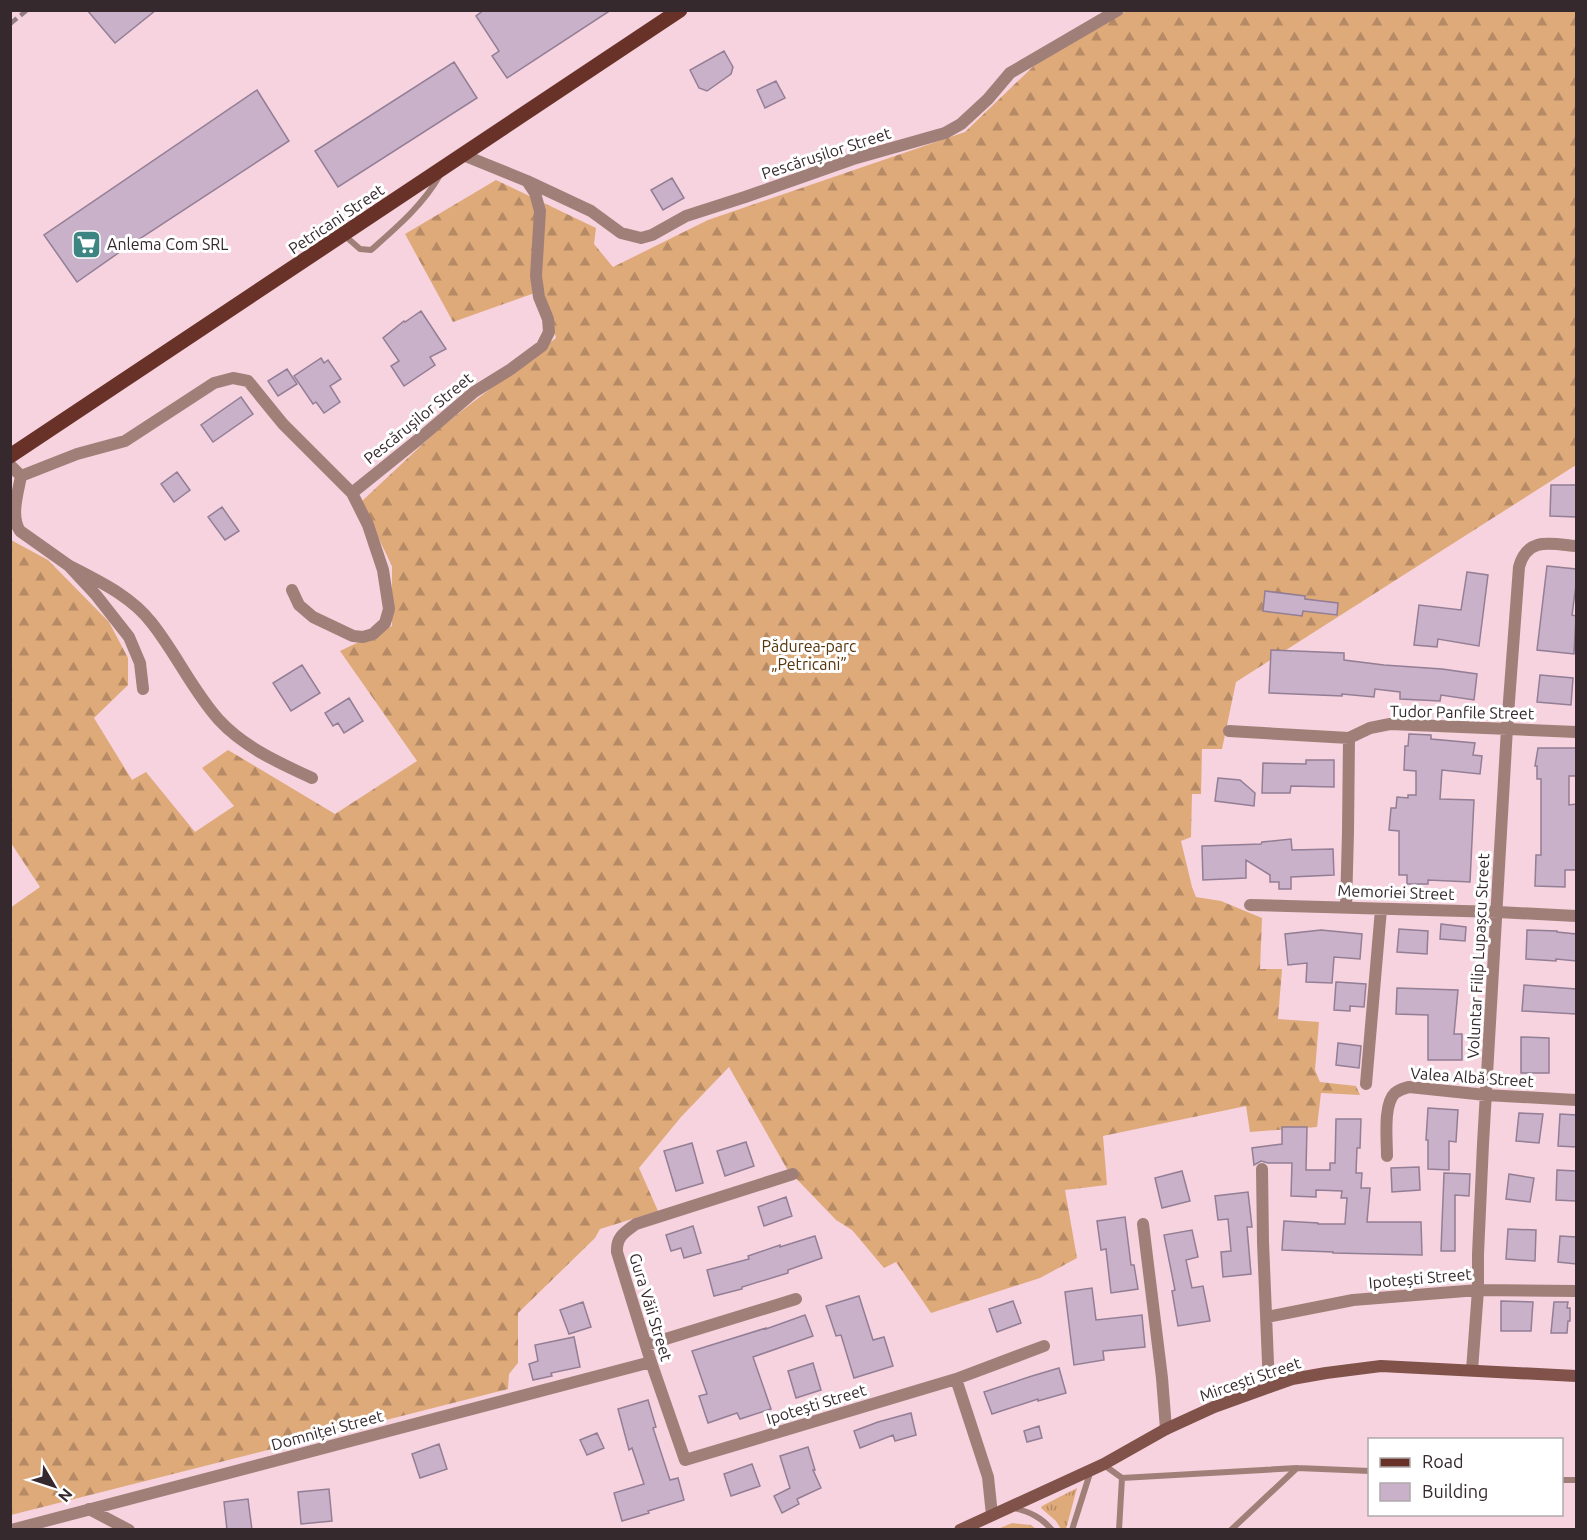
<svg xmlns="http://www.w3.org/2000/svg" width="1587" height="1540" font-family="Ubuntu,sans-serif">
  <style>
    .grass { fill: url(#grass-tufts) }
    .forest { fill: url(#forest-firs) }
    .building { fill: #c8b1c9; stroke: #937e95; stroke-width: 1.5 }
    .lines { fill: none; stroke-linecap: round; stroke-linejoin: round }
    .service { stroke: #a17f79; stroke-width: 6 }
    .minor { stroke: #a17f79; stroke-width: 12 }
    .secondary { stroke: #80524a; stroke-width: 12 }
    .primary { stroke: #683229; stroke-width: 15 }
    .rail { stroke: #937c83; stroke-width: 4.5; stroke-dasharray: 9 4.5; stroke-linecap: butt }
    .labels { text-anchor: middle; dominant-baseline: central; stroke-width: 6; stroke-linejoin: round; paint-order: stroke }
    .street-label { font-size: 16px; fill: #36292d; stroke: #fff }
    .poi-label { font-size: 16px; fill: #36292d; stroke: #fff; text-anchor: start }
    .park-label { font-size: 16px; fill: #58330a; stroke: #fff }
  </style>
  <defs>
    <pattern id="grass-tufts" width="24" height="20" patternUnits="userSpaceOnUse" patternTransform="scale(1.5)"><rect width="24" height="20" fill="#dfaa7a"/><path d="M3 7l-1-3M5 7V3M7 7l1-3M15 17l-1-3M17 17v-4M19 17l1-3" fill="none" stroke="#b68a64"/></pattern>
    <pattern id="forest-firs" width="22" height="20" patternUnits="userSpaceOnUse" patternTransform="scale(1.5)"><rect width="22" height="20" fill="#dfaa7a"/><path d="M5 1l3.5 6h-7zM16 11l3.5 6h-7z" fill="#b68a64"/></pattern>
  </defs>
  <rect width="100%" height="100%" fill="#f6d3de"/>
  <path class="grass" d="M1077 1488 1066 1529H1061L1056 1521 1041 1508 1042 1506Z
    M1012 1523 1031 1525 1036 1529H998Z"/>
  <path class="forest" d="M1127 11H1576V465L1236 682 1222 749H1202L1201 794H1192L1191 837 1181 841 1192 887 1196 897 1221 901 1262 918 1260 969H1282L1278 1019 1319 1022 1315 1070 1320 1082 1356 1086 1360 1095 1321 1093 1317 1127 1250 1132 1246 1106 1103 1136 1107 1185 1065 1190 1077 1258 1040 1278 931 1313 896 1262 884 1268 852 1230 836 1220 787 1169 729 1067 681 1117 639 1168 658 1211 600 1229 595 1238 518 1313V1363L509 1374 508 1389 11 1515 10 908 40 887 11 843V540L48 560 109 622 128 658V685L94 718 132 780 146 772 195 832 234 806 202 768 228 750 335 814 417 761 340 651 392 626V566L361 502 441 427 556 338 543 290 453 322 405 234 496 180 596 228 594 244 613 267 708 220 965 132 1040 60Z"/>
  <path class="building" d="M87 10H156L115 43Z
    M484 10H611L507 78 492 56 499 51 476 16Z
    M724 51 733 67 731 74 707 91 699 88 690 70Z
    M454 62 477 98 338 187 315 151Z
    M776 81 785 98 765 108 757 90Z
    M257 90 289 141 124 249 77 282 44 235Z
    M672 178 684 198 663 210 651 190Z
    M421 311 446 349 430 357 435 365 404 386 391 366 399 361 383 338 404 321 405 322Z
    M321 358 324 363 328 360 341 379 330 386 340 402 324 413 316 402 313 404 294 376Z
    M287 369 297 384 278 396 268 381Z
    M241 397 253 414 213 442 201 425Z
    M177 472 190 490 174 502 161 484Z
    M1551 485H1576V517L1550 516Z
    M222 507 239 531 225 540 208 517Z
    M1547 566 1576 569V585L1572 615 1576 616 1574 654 1537 650Z
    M1467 572 1488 575 1479 646 1438 639 1437 647 1414 645 1419 605 1461 610Z
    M1265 591 1305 596V599L1338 603 1337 615 1303 611 1302 616 1263 611Z
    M1271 650 1344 653V660L1384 665 1442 669 1477 674 1474 700 1441 695 1440 701 1400 699V692L1375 689 1374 697 1342 694V696L1269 693Z
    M302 665 320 693 291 711 273 683Z
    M1540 675 1573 678 1571 705 1537 702Z
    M349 698 363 721 344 733 338 723 333 726 325 713Z
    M1409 734 1431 735V739L1475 743 1473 755 1482 756 1480 774 1442 770 1440 799 1474 800 1470 882 1428 880V884H1407V875H1399V831L1389 830 1391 808H1396L1397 797 1408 798V795H1416V771L1404 770 1405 746H1408Z
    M1538 748H1576V776H1569V805L1576 804V870H1565V887L1535 886 1536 855H1541V779H1537V766H1535Z
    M1306 760H1334V787L1291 786 1290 793H1262L1263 763 1306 764Z
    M1218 778 1240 780 1255 793 1254 806 1215 801Z
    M1291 839 1292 850 1333 849 1334 875 1291 877V889H1279V882H1270V875L1246 860V878L1203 880 1202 846 1261 844 1262 842Z
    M1441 924 1466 927 1465 941 1440 939Z
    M1399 929 1428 931 1427 954 1397 952Z
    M1321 930 1362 934 1360 959 1334 957 1332 983 1306 982 1307 963 1288 965 1285 934Z
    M1527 930 1557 931V932L1576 934V961L1556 959V961L1526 959Z
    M1336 982 1366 984 1364 1007 1350 1006V1011L1334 1010Z
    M1524 985 1576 989V1014L1522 1011Z
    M1397 988 1458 990 1454 1034H1462V1060H1428V1015L1396 1014Z
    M1521 1037 1549 1038V1073H1521Z
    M1338 1043 1361 1046 1359 1068 1336 1065Z
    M1428 1108 1458 1110 1456 1142 1449 1141V1170L1428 1169V1140H1426Z
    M1519 1113 1543 1114 1539 1143 1516 1141Z
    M1560 1114 1576 1115V1147L1558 1146Z
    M1336 1119H1361L1360 1148H1357L1356 1173H1362L1361 1188H1370L1367 1222H1421L1422 1255 1333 1253V1252L1282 1250 1284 1221 1318 1223V1224H1345L1347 1198H1341L1342 1191 1316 1190V1197L1291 1196 1292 1163H1268L1261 1161 1254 1165 1252 1148 1282 1144V1127H1307L1306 1170H1330V1163H1335Z
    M746 1142 754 1166 725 1176 717 1151Z
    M692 1143 703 1183 676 1191 664 1151Z
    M1419 1167 1420 1190 1392 1192 1391 1168Z
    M1557 1170 1576 1171V1201L1556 1200Z
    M1182 1171 1190 1201 1162 1208 1155 1178Z
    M1444 1173 1470 1174 1469 1196 1455 1195V1251H1441Z
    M1509 1174 1534 1178 1530 1202 1506 1199Z
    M1248 1192 1252 1227H1247L1251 1274 1223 1277 1221 1252 1231 1251 1228 1219 1218 1220 1215 1196Z
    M786 1197 792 1216 764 1226 758 1207Z
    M1125 1217 1131 1265H1134L1138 1289 1111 1293 1106 1249 1101 1250 1097 1221Z
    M693 1226 701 1253 684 1258 681 1248 671 1251 666 1235Z
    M1508 1229 1536 1230 1535 1261 1506 1259Z
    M1192 1230 1198 1257 1186 1260 1192 1288 1203 1286 1210 1321 1178 1326 1172 1291 1175 1290 1164 1235Z
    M815 1236 822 1258 788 1270V1273L742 1287V1289L714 1296 707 1270 749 1259 748 1256 780 1245V1247Z
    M1560 1236 1576 1237V1264L1558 1262Z
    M1092 1288 1096 1320 1142 1315 1145 1347 1103 1351 1104 1360 1074 1365 1065 1292Z
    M859 1296 873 1340 884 1337 893 1366 854 1378 841 1335 836 1336 826 1306Z
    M1013 1301 1021 1323 997 1332 989 1309Z
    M1501 1301 1533 1302 1531 1331H1501Z
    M583 1302 591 1327 569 1334 560 1310Z
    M1554 1302H1568L1567 1308H1570V1321H1568L1567 1333H1551Z
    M805 1315 813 1336 753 1357 771 1409 740 1419 737 1413 708 1423 699 1396 707 1394 692 1351 766 1328V1329Z
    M574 1337 580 1367 551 1373 552 1376 533 1380 529 1364 538 1361 535 1345Z
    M813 1363 821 1390 796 1398 788 1371Z
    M1059 1368 1066 1393 1038 1401V1399L992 1414 984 1392 1032 1376Z
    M648 1400 656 1427 653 1428 670 1480 678 1478 684 1500 648 1511 649 1513 622 1521 614 1493 644 1484 632 1448 629 1450 618 1409Z
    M911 1413 916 1435 895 1441 893 1435 860 1448 854 1431 878 1422Z
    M1039 1426 1042 1438 1027 1442 1024 1431Z
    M597 1433 604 1448 587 1455 580 1440Z
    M439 1444 447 1469 420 1478 412 1454Z
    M808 1447 815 1470H813L821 1488 797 1499 799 1504 782 1513 774 1496 790 1488 780 1456Z
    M752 1464 760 1486 731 1496 724 1474Z
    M329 1489 332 1521 301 1524 298 1492Z
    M248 1499 252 1530H227L224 1502Z"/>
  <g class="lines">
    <path class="service" d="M344 235 360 249 371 250C397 227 423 205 440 175
      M1104 1465 1122 1478 1119 1530
      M1122 1478 1297 1468
      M1562 1480H1576
      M1014 1508C1030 1512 1041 1517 1052 1530
      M1072 1530 1091 1470
      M1231 1530 1297 1468 1370 1471"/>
    <path class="minor" d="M527 181 591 211 621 233 641 238 652 235 686 216 745 197 853 159 945 133 961 124 988 99 1010 73 1118 10
      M10 465 21 476C18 493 10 516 20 531L68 565 96 595 129 637 140 663 143 689
      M21 476 77 454 125 441 214 383 233 378 248 381 283 424 352 493 368 525 383 570 389 609 385 623 373 634 363 637 353 636 313 617 299 605 292 590
      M352 493 419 439 474 392 511 369 542 346 549 332 548 319 539 297 536 276 540 211 535 193 527 181 463 155
      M68 565C98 581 130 595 151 622 176 653 192 690 219 720 244 747 279 763 312 778
      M1229 731 1349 738 1370 728 1390 724 1576 732
      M1250 905 1498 912 1576 916
      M1346 907 1348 832 1349 738
      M1366 1084 1381 909
      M1387 1156C1387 1140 1383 1104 1395 1093 1399 1090 1404 1088 1409 1087L1486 1095 1576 1100
      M1262 1169 1263 1242 1269 1387
      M793 1174 636 1224C625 1232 616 1237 617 1252L651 1362 685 1460 956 1379 1044 1346
      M1143 1224 1162 1378 1166 1429
      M1267 1317 1353 1300 1478 1290 1576 1291
      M646 1345 796 1299
      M1472 1370 1478 1290V1254L1483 1144 1507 728 1519 567C1527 536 1552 544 1576 546
      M956 1379 988 1477 992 1515
      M89 1509 129 1530
      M11 1530 651 1362"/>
    <path class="secondary" d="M960 1530 1104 1464 1166 1429 1214 1407 1292 1379 1326 1373 1381 1366 1576 1376"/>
    <path class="primary" d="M10 456 680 10"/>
    <path class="rail" d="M10 24 27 10"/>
  </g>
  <defs>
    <symbol id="supermarket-square" viewBox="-11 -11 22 22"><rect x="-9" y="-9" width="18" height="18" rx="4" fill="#3d8582" stroke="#fff"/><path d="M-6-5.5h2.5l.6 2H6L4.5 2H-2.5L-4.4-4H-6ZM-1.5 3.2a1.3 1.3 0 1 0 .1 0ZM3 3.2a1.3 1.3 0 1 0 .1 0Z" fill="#fff"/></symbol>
  </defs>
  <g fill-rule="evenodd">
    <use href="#supermarket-square" x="70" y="228" width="33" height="33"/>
  </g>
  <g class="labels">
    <g class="street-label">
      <text transform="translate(826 153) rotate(-18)">Pescărușilor Street</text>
      <text transform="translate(336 219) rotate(-34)">Petricani Street</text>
      <text transform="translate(418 418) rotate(-39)">Pescărușilor Street</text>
      <text transform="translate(1462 712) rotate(1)">Tudor Panfile Street</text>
      <text transform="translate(1396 892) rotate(2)">Memoriei Street</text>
      <text transform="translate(1478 956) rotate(-87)">Voluntar Filip Lupașcu Street</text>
      <text transform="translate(1472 1077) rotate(4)">Valea Albă Street</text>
      <text transform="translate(1420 1278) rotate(-5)">Ipotești Street</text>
      <text transform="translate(651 1307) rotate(73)">Gura Văii Street</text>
      <text transform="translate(1250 1379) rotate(-19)">Mircești Street</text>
      <text transform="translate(816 1404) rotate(-17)">Ipotești Street</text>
      <text transform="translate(327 1430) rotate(-15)">Domniței Street</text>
    </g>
    <g class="poi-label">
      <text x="107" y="244">Anlema Com SRL</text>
    </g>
    <g class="park-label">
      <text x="809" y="646">Pădurea-parc<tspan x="809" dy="18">„Petricani”</tspan></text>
    </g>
  </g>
  <rect width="1587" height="1540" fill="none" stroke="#36292d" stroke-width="24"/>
  <rect x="1368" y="1438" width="195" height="78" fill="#ffffff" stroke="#afa9ab" stroke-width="1.5"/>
  <rect x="1380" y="1458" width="30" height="9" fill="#683229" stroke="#afa9ab" stroke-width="1.5"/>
  <text x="1422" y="1468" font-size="18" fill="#36292d">Road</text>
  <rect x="1380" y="1483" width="30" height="18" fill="#c8b1c9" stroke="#afa9ab" stroke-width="1.5"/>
  <text x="1422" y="1498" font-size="18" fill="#36292d">Building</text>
  <g transform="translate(54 1486) rotate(129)" stroke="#ffffff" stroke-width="4.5" paint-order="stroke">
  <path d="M0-4.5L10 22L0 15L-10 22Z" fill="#36292d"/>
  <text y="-9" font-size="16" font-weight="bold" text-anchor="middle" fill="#36292d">N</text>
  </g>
</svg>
